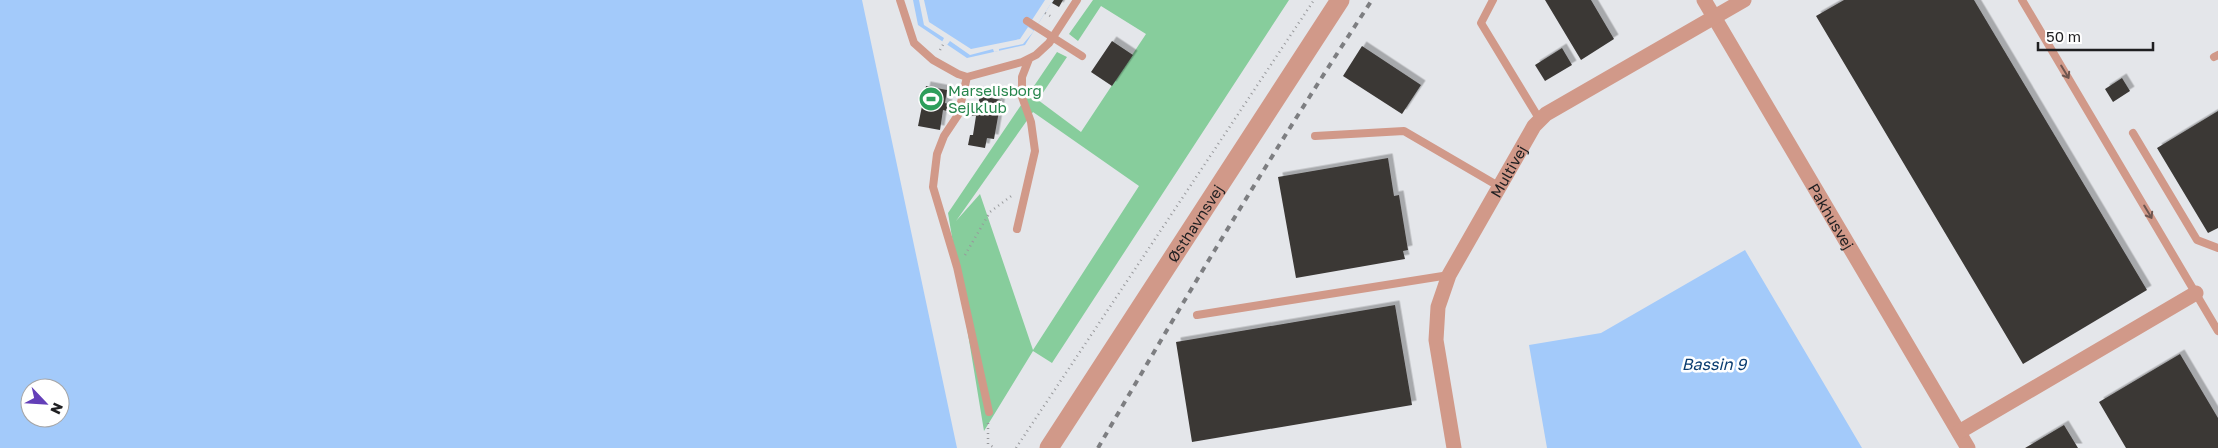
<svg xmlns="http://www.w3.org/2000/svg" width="2218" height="448" font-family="'Golos Text',sans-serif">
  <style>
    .green { fill: #87cd9c; fill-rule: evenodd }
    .water { fill: #a3cafa; fill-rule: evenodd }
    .pier { fill: #e4e6ea }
    .building { fill: #3b3836; filter: url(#shadow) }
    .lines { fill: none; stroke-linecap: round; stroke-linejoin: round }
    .path { stroke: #98999c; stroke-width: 2.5; stroke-dasharray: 1 4; stroke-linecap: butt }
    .service { stroke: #d19989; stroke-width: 8 }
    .minor { stroke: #d19989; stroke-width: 15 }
    .tertiary { stroke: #d19989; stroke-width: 19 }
    .rail { stroke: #7d7e81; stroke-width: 4; stroke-dasharray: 6 6; stroke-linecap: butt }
    .oneway { stroke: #6f5650 }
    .labels { text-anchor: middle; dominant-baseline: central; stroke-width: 5; stroke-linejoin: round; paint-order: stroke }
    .leisure-label { font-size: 15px; fill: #27864d; stroke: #fff; text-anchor: start }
    .street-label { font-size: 15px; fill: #1f1f21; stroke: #fff }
    .water-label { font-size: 16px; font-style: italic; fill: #0a3c70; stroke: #fff }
  </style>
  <defs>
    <filter id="shadow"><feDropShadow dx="4.5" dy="-4.5" stdDeviation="0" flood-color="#0004"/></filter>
  </defs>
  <rect width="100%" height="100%" fill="#e4e6ea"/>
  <path class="green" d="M1093 0H1289L1052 363 1033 351 984 431 948 213 1057 52 1067 57 1038 100 1081 132 1146 34 1101 6 1078 41 1069 34ZM1033 112 1139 186 1033 350 980 194 956 221Z"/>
  <path class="water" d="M0 0H862L957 448H0ZM30 388H60V418H30Z
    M913 0H1053L1025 45 967 58 918 25Z
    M1745 250 1862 448H1547L1529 345 1601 333Z"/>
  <path class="pier" d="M919 0H924L929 22 971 49 1020 39 1028 27 1034 31 1023 44 999 49V51L994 52 993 49 970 55 950 41 947 45 942 42 944 38 924 25Z
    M1045 0H1053L1038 24 1032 20Z"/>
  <path class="building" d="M1054 0H1063L1059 7 1052 3Z
    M1545 0H1591L1614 39 1581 60Z
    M1844 0H1974L2147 290 2023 364 1816 16Z
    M1112 41 1133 55 1112 86 1091 72Z
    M1362 46 1421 85 1402 114 1343 76Z
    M1562 48 1572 65 1545 81 1535 65Z
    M2122 78 2130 91 2113 102 2105 89Z
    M926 86 947 90 945 103 948 104 947 111 943 110 940 130 918 126Z
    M980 96 1001 100 994 139 987 138 985 148 968 145 970 135H973L976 116H972L974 109H977Z
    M2218 111V228L2208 233 2157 148Z
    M1388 158 1394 196 1399 195 1408 250 1403 251 1405 259 1296 278 1278 177Z
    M1395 305 1412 405 1192 442 1176 342Z
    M2180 354 2218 418V448H2126L2099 402Z
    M2064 425 2078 448H2025Z"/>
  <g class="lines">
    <path class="path" d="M1045 13 1052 17
      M940 50 944 43
      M965 255 990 212 1014 194
      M988 423V444L995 448
      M1016 448 1314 0"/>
    <path class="service" d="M900 0 914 43 933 60 958 74 967 77 1022 62 1036 55 1049 43 1077 0
      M1493 0 1481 23 1540 120
      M2022 0 2218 331
      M1027 21 1082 56
      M2214 57 2218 55
      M967 77 958 115 944 136 937 154 933 187 957 267 989 412
      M2133 133 2197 240 2218 248
      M1315 136 1404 131 1500 187
      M1017 229 1035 151 1031 122 1022 97V77L1029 59
      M1197 315 1449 275"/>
    <g class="minor">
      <path id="s1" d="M1704 0 1968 448"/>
      <path d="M1959 432 2196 293"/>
      <path id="s2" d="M1454 448 1436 340 1438 307 1449 275 1534 126 1546 114 1744 0"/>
    </g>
    <path class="tertiary" id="s3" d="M1049 448 1340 0"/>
    <path class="rail" d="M1098 448C1186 296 1276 146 1372 0"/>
  </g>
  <defs><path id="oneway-shaft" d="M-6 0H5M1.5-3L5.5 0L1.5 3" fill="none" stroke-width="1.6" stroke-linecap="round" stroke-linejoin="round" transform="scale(1.25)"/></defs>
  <g class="oneway">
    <use href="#oneway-shaft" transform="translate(2065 72) rotate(59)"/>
    <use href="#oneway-shaft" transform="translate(2148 212) rotate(59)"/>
  </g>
  <defs>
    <symbol id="stadium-disc" viewBox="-11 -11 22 22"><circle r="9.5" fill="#2e9e5b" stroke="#fff"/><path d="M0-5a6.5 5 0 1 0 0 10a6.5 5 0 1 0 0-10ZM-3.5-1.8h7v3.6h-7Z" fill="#fff"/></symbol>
  </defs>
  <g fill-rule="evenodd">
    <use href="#stadium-disc" x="917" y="85" width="28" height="28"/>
  </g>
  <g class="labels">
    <g class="leisure-label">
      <text x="948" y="90">Marselisborg<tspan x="948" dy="17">Sejlklub</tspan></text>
    </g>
    <g class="street-label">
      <text stroke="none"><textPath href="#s2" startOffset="296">Multivej</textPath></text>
      <text stroke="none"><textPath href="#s1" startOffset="251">Pakhusvej</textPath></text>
      <text stroke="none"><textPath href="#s3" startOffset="268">Østhavnsvej</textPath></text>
    </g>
    <g class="water-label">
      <text x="1714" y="364">Bassin 9</text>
    </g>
  </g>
  <g transform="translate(45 403) rotate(115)"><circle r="24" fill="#ffffff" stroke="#a5a5a6"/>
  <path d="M0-4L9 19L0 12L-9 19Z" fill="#633fb8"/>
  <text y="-8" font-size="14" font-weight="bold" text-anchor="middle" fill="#1f1f21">N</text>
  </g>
  <path d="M2038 42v8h115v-8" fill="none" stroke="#1f1f21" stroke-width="2.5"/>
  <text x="2046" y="42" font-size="15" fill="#1f1f21" stroke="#ffffff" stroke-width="4" paint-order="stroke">50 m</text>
</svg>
